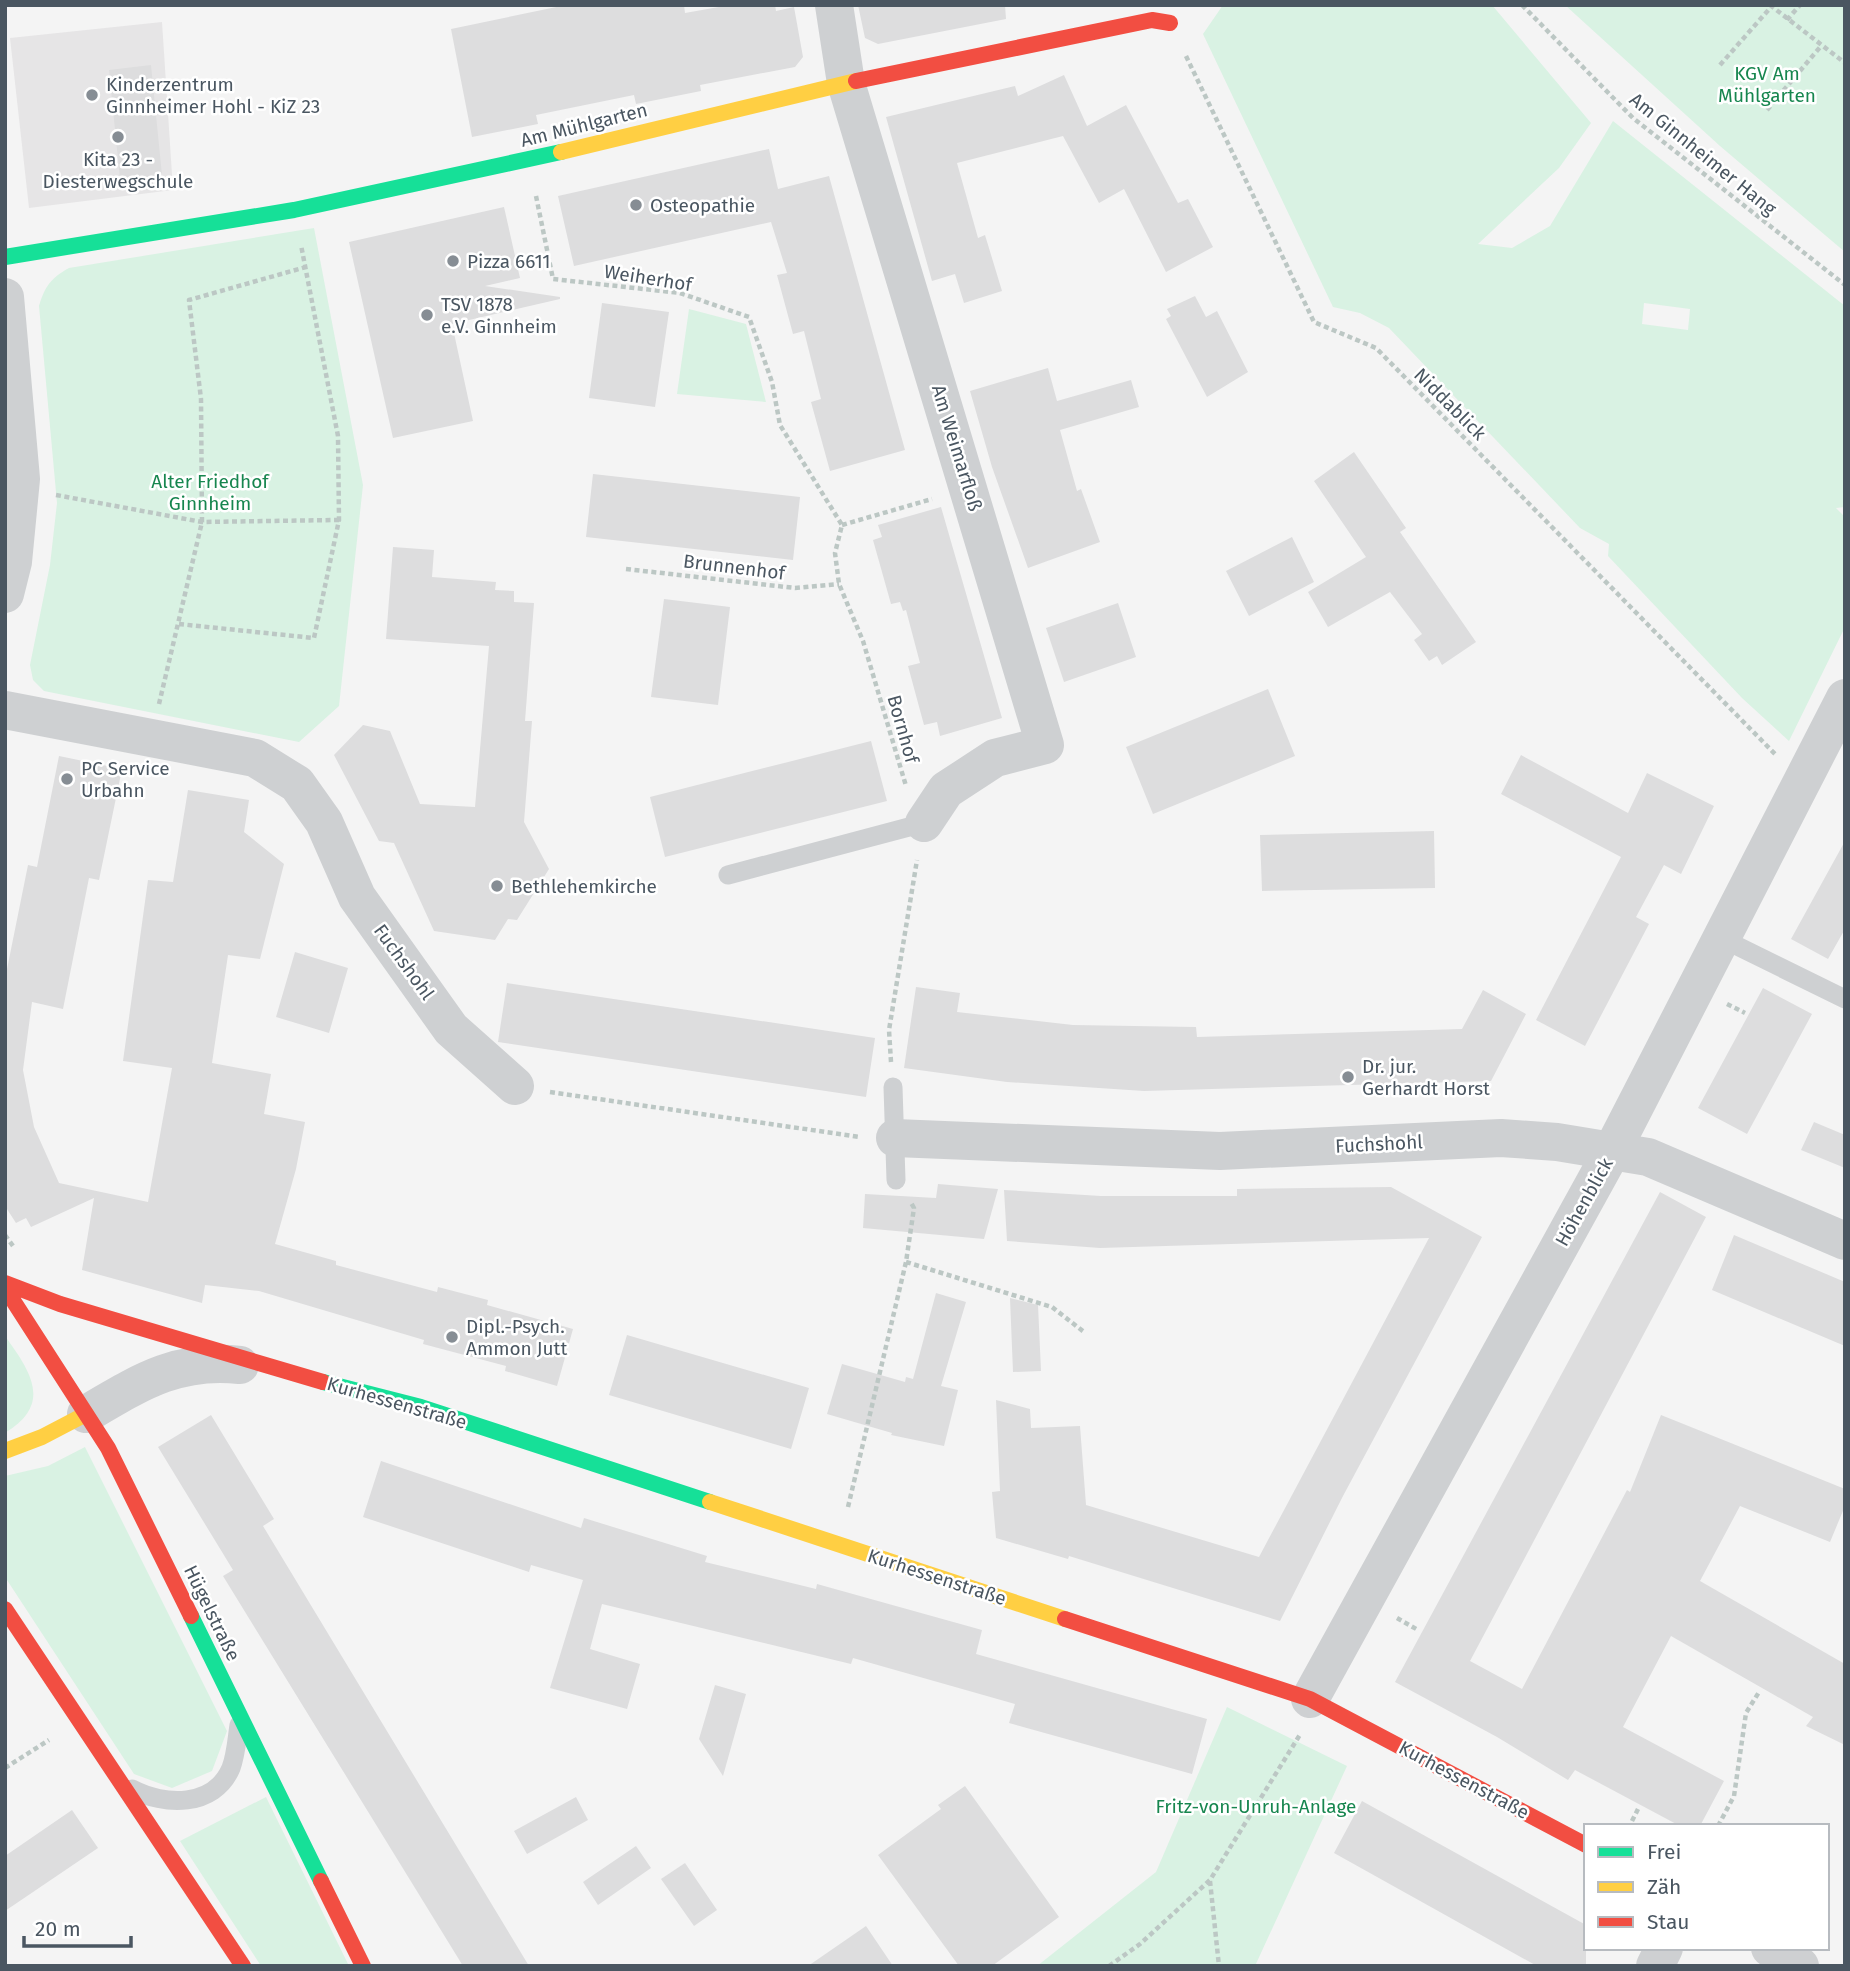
<svg xmlns="http://www.w3.org/2000/svg" width="1850" height="1971" font-family="'Fira Sans',sans-serif">
  <style>
    .education { fill: #e6e5e6 }
    .green { fill: #d9f2e3; fill-rule: evenodd }
    .building { fill: #ddddde }
    .lines { fill: none; stroke-linecap: round; stroke-linejoin: round }
    .path { stroke: #bcc7c4; stroke-width: 4.5; stroke-dasharray: 5 3.5; stroke-linecap: butt }
    .lane { stroke: #ced0d2; stroke-width: 19 }
    .street { stroke: #ced0d2; stroke-width: 38 }
    .fast { stroke: #16e098; stroke-width: 16 }
    .slow { stroke: #ffcf43; stroke-width: 16 }
    .jam { stroke: #f24e42; stroke-width: 16 }
    .poi-dot { fill: #868d94; stroke: #fff; stroke-width: 2.5 }
    .labels { text-anchor: middle; dominant-baseline: central; stroke-width: 5; stroke-linejoin: round; paint-order: stroke }
    .park-label { font-size: 19px; fill: #17864f; stroke: #fff }
    .poi-label { font-size: 19px; fill: #4a5661; stroke: #fff; text-anchor: start }
    .street-label { font-size: 19px; fill: #4a5661; stroke: #fff }
  </style>
  <rect width="100%" height="100%" fill="#f4f4f4"/>
  <path class="education" d="M162 22 173 190 29 208 10 38Z"/>
  <path class="green" d="M1223 5H1492L1591 123 1559 168 1478 244 1512 248 1550 226 1613 121 1845 306V507L1836 508 1845 517V627L1789 741 1742 698 1608 556 1609 544 1580 528 1389 328 1360 313 1333 307 1203 34ZM1644 303 1690 309 1688 330 1642 324Z
    M1565 5H1845V252L1720 146Z
    M314 228 363 485 339 706 299 742 44 691 33 680 30 665 50 565 57 503 39 306C45 286 51 278 69 268Z
    M689 309 746 324 766 402 677 394Z
    M5 1336C31 1372 53 1404 5 1433Z
    M85 1447 227 1731 212 1771 172 1788 134 1774 5 1577V1476L48 1466Z
    M1227 1707 1347 1766 1255 1966H1037L1156 1872Z
    M266 1797 349 1966H261L180 1841Z"/>
  <path class="building" d="M566 5H684L685 13 730 5H775L776 11 794 7 803 57 795 67 700 85 701 91 636 104 634 95 536 115 538 124 472 137 451 29Z
    M858 5H1005L1006 19 878 44 865 38Z
    M151 65 163 185 121 189 109 70Z
    M1064 75 1087 126 1126 105 1178 203 1188 199 1213 247 1166 272 1124 189 1099 203 1063 136 957 163 978 238 985 235 1002 291 964 303 955 274 932 281 886 117 1015 86 1018 96Z
    M769 149 778 189 829 176 905 450 830 471 811 402 821 399 804 331 793 334 777 275 787 273 771 222 574 266 558 196Z
    M504 207 520 278 485 286 560 297V299L452 324 473 421 393 438 349 242Z
    M1195 296 1206 317 1217 311 1248 372 1207 397 1166 319 1171 316 1167 309Z
    M602 303 669 312 655 407 589 398Z
    M1048 368 1057 401 1131 380 1139 407 1060 430 1077 491 1081 489 1100 542 1028 568 992 467 970 391Z
    M1354 452 1406 528 1400 532 1476 642 1442 665 1437 656 1429 661 1414 640 1422 634 1390 592 1328 627 1308 592 1366 557 1314 481Z
    M593 474 800 497 793 560 586 537Z
    M941 507 1002 718 940 736 937 722 924 725 908 666 920 663 906 610 903 611 900 602 891 604 873 540 882 537 878 525Z
    M1292 537 1314 582 1249 616 1226 571Z
    M393 547 434 550 432 577 496 582 495 590 514 591V602L534 603 525 721H532L524 822 549 869 517 920 508 919 495 940 434 931 394 843 379 841 334 755 363 725 390 731 420 804 475 807 489 646 386 639Z
    M664 599 730 607 718 705 651 697Z
    M1118 603 1136 657 1064 682 1046 628Z
    M1268 689 1295 756 1153 814 1126 747Z
    M871 741 887 801 665 857 650 797Z
    M1521 755 1628 813 1647 773 1714 806 1681 874 1664 865 1636 917 1649 924 1585 1046 1536 1020 1621 857 1501 794Z
    M59 756 122 769 99 880 89 878 63 1009 32 1002 23 1070 34 1127 59 1183 148 1202 172 1068 123 1061 148 880 173 882 188 790 249 800 244 832 284 864 260 959 228 955 212 1063 271 1074 264 1114 305 1122 296 1169 275 1244 336 1261V1265L437 1292 438 1287 488 1300 487 1305 573 1329 557 1386 505 1371 506 1366 423 1344 424 1340 259 1291 205 1285 202 1303 82 1270 94 1198 31 1227 26 1218 16 1223 5 1206V979L28 865 37 867Z
    M1434 831 1435 888 1262 891 1260 835Z
    M1845 841V929L1828 959 1791 939Z
    M295 952 348 968 329 1033 276 1017Z
    M507 983 875 1038 866 1097 498 1042Z
    M916 987 960 993 957 1012 1073 1025 1196 1027 1197 1037 1462 1029 1483 990 1526 1014 1491 1081 1144 1091 1007 1082 904 1068Z
    M1763 988 1812 1014 1747 1134 1698 1108Z
    M1814 1122 1845 1135V1168L1801 1150Z
    M938 1184 998 1189 984 1239 863 1228 865 1194 936 1198Z
    M1391 1187 1482 1237 1343 1496 1280 1621 1069 1556 1068 1559 996 1538 992 1492 1000 1491 996 1400 1030 1409 1031 1428 1080 1426 1086 1505 1259 1557 1429 1238 1100 1248 1007 1241 1004 1190 1101 1196H1237V1189Z
    M1660 1192 1706 1217 1470 1661 1522 1689 1627 1490 1630 1492 1661 1415 1845 1489V1506L1830 1542 1740 1506 1700 1581 1845 1664V1745L1806 1726 1813 1717 1671 1636 1623 1727 1724 1781 1700 1826H1680L1575 1770 1568 1780 1497 1737 1395 1682Z
    M1734 1235 1845 1282V1346L1712 1290Z
    M936 1293 966 1302 941 1386 958 1390 944 1446 891 1435 892 1433 827 1414 842 1364 905 1382 906 1377 913 1379Z
    M1010 1298 1038 1305 1041 1371 1013 1372Z
    M627 1335 809 1388 791 1449 609 1395Z
    M211 1415 274 1519 263 1526 529 1966H463L223 1576 233 1570 158 1447Z
    M381 1461 581 1528 584 1518 707 1556 705 1562 816 1589 817 1584 982 1630 976 1654 1207 1719 1192 1774 1009 1723 1015 1704 853 1658 851 1664 602 1604 590 1649 640 1664 627 1709 550 1688 583 1580 531 1565 529 1572 363 1517Z
    M715 1685 746 1694 723 1776 699 1739Z
    M965 1786 1059 1917 992 1966H959L878 1855 941 1809 938 1805Z
    M576 1797 588 1820 527 1854 514 1831Z
    M1362 1801 1586 1925V1966H1537L1334 1853Z
    M72 1810 98 1848 5 1911V1856Z
    M636 1846 651 1868 598 1905 583 1882Z
    M685 1863 717 1910 694 1926 661 1879Z
    M866 1926 893 1966H808Z"/>
  <g class="lines">
    <path class="path" d="M1522 5 1633 118 1845 285
      M1770 5 1845 63
      M1787 20 1800 5
      M1186 56 1314 322 1376 348 1776 755
      M1720 65 1771 7
      M1767 110 1821 46
      M536 196 553 279 680 293 749 317 772 382 780 425 842 525 835 553 839 584 863 641 906 786
      M56 495 202 522 339 520
      M842 525 932 499
      M626 569 795 588 839 584
      M179 624 314 638 339 520 338 436 301 245
      M159 704 202 522 201 399 189 300 306 267
      M1727 1004 1745 1013
      M891 1062 889 1030 917 860
      M550 1092 860 1137
      M5 1235 13 1246
      M906 1262 1052 1307 1084 1332
      M848 1507 906 1262 914 1208 910 1201
      M1397 1618 1418 1630
      M5 1768 49 1740
      M1632 1821 1638 1809
      M1718 1826 1734 1796 1746 1713 1759 1692
      M1210 1881 1219 1966
      M1109 1966 1140 1944 1210 1880 1301 1733"/>
    <path class="lane" d="M728 875 924 823
      M1723 939 1845 999
      M893 1087 896 1180
      M132 1789C164 1806 214 1808 231 1768 236 1755 237 1738 239 1725"/>
    <path class="street" d="M834 5 846 83 1045 745 995 758 946 790 924 823
      M5 297 21 479 13 562 5 594
      M5 710 255 758 297 784 324 822 357 897 451 1029 515 1086
      M895 1138 1220 1151 1501 1138 1557 1142 1648 1157 1845 1241
      M86 1414C139 1383 177 1358 240 1365
      M1310 1699 1612 1151 1845 698
      M1770 1948 1800 1966
      M1655 1966 1664 1948"/>
    <path class="fast" d="M5 257 294 210 561 152
      M323 1382 421 1407 710 1502
      M191 1616 321 1881"/>
    <path class="slow" d="M561 152 856 81
      M5 1451 42 1437 86 1414
      M710 1502 1065 1619"/>
    <path class="jam" d="M856 81 1152 20 1170 23
      M5 1283 60 1304 323 1382
      M5 1288 108 1448 191 1616
      M5 1609 243 1966
      M1065 1619 1310 1699 1586 1845
      M321 1881 363 1966"/>
  </g>
  <g class="poi-dot">
    <circle cx="92" cy="95" r="7"/>
    <circle cx="118" cy="137" r="7"/>
    <circle cx="636" cy="205" r="7"/>
    <circle cx="453" cy="261" r="7"/>
    <circle cx="427" cy="315" r="7"/>
    <circle cx="67" cy="779" r="7"/>
    <circle cx="497" cy="886" r="7"/>
    <circle cx="1348" cy="1077" r="7"/>
    <circle cx="452" cy="1337" r="7"/>
  </g>
  <g class="labels">
    <g class="park-label">
      <text x="1767" y="73">KGV Am<tspan x="1767" dy="22">Mühlgarten</tspan></text>
      <text x="210" y="481">Alter Friedhof<tspan x="210" dy="22">Ginnheim</tspan></text>
      <text x="1256" y="1806">Fritz-von-Unruh-Anlage</text>
    </g>
    <g class="poi-label">
      <text x="106" y="84">Kinderzentrum<tspan x="106" dy="22">Ginnheimer Hohl - KiZ 23</tspan></text>
      <text x="118" y="159" text-anchor="middle">Kita 23 -<tspan x="118" dy="22">Diesterwegschule</tspan></text>
      <text x="650" y="205">Osteopathie</text>
      <text x="467" y="261">Pizza 6611</text>
      <text x="441" y="304">TSV 1878<tspan x="441" dy="22">e.V. Ginnheim</tspan></text>
      <text x="81" y="768">PC Service<tspan x="81" dy="22">Urbahn</tspan></text>
      <text x="511" y="886">Bethlehemkirche</text>
      <text x="1362" y="1066">Dr. jur.<tspan x="1362" dy="22">Gerhardt Horst</tspan></text>
      <text x="466" y="1326">Dipl.-Psych.<tspan x="466" dy="22">Ammon Jutt</tspan></text>
    </g>
    <g class="street-label">
      <text transform="translate(584 125) rotate(-14)">Am Mühlgarten</text>
      <text transform="translate(1703 154) rotate(39)">Am Ginnheimer Hang</text>
      <text transform="translate(648 278) rotate(9)">Weiherhof</text>
      <text transform="translate(1450 404) rotate(45)">Niddablick</text>
      <text transform="translate(957 448) rotate(73)">Am Weimarfloß</text>
      <text transform="translate(734 567) rotate(7)">Brunnenhof</text>
      <text transform="translate(903 729) rotate(74)">Bornhof</text>
      <text transform="translate(404 962) rotate(54)">Fuchshohl</text>
      <text transform="translate(1379 1144) rotate(-3)">Fuchshohl</text>
      <text transform="translate(1584 1202) rotate(-61)">Höhenblick</text>
      <text transform="translate(397 1403) rotate(16)">Kurhessenstraße</text>
      <text transform="translate(937 1577) rotate(18)">Kurhessenstraße</text>
      <text transform="translate(212 1613) rotate(64)">Hügelstraße</text>
      <text transform="translate(1464 1780) rotate(28)">Kurhessenstraße</text>
    </g>
  </g>
  <rect width="1850" height="1971" fill="none" stroke="#4a5661" stroke-width="14"/>
  <rect x="1584" y="1824" width="245" height="126" fill="#ffffff" stroke="#b7bbc0" stroke-width="2"/>
  <rect x="1598" y="1847" width="35" height="10" fill="#16e098" stroke="#b7bbc0" stroke-width="2"/>
  <text x="1647" y="1859" font-size="21" fill="#4a5661">Frei</text>
  <rect x="1598" y="1882" width="35" height="10" fill="#ffcf43" stroke="#b7bbc0" stroke-width="2"/>
  <text x="1647" y="1894" font-size="21" fill="#4a5661">Zäh</text>
  <rect x="1598" y="1917" width="35" height="10" fill="#f24e42" stroke="#b7bbc0" stroke-width="2"/>
  <text x="1647" y="1929" font-size="21" fill="#4a5661">Stau</text>
  <path d="M24 1936v10h107v-10" fill="none" stroke="#4a5661" stroke-width="3.5"/>
  <text x="35" y="1936" font-size="21" fill="#4a5661" stroke="#ffffff" stroke-width="5" paint-order="stroke">20 m</text>
</svg>
